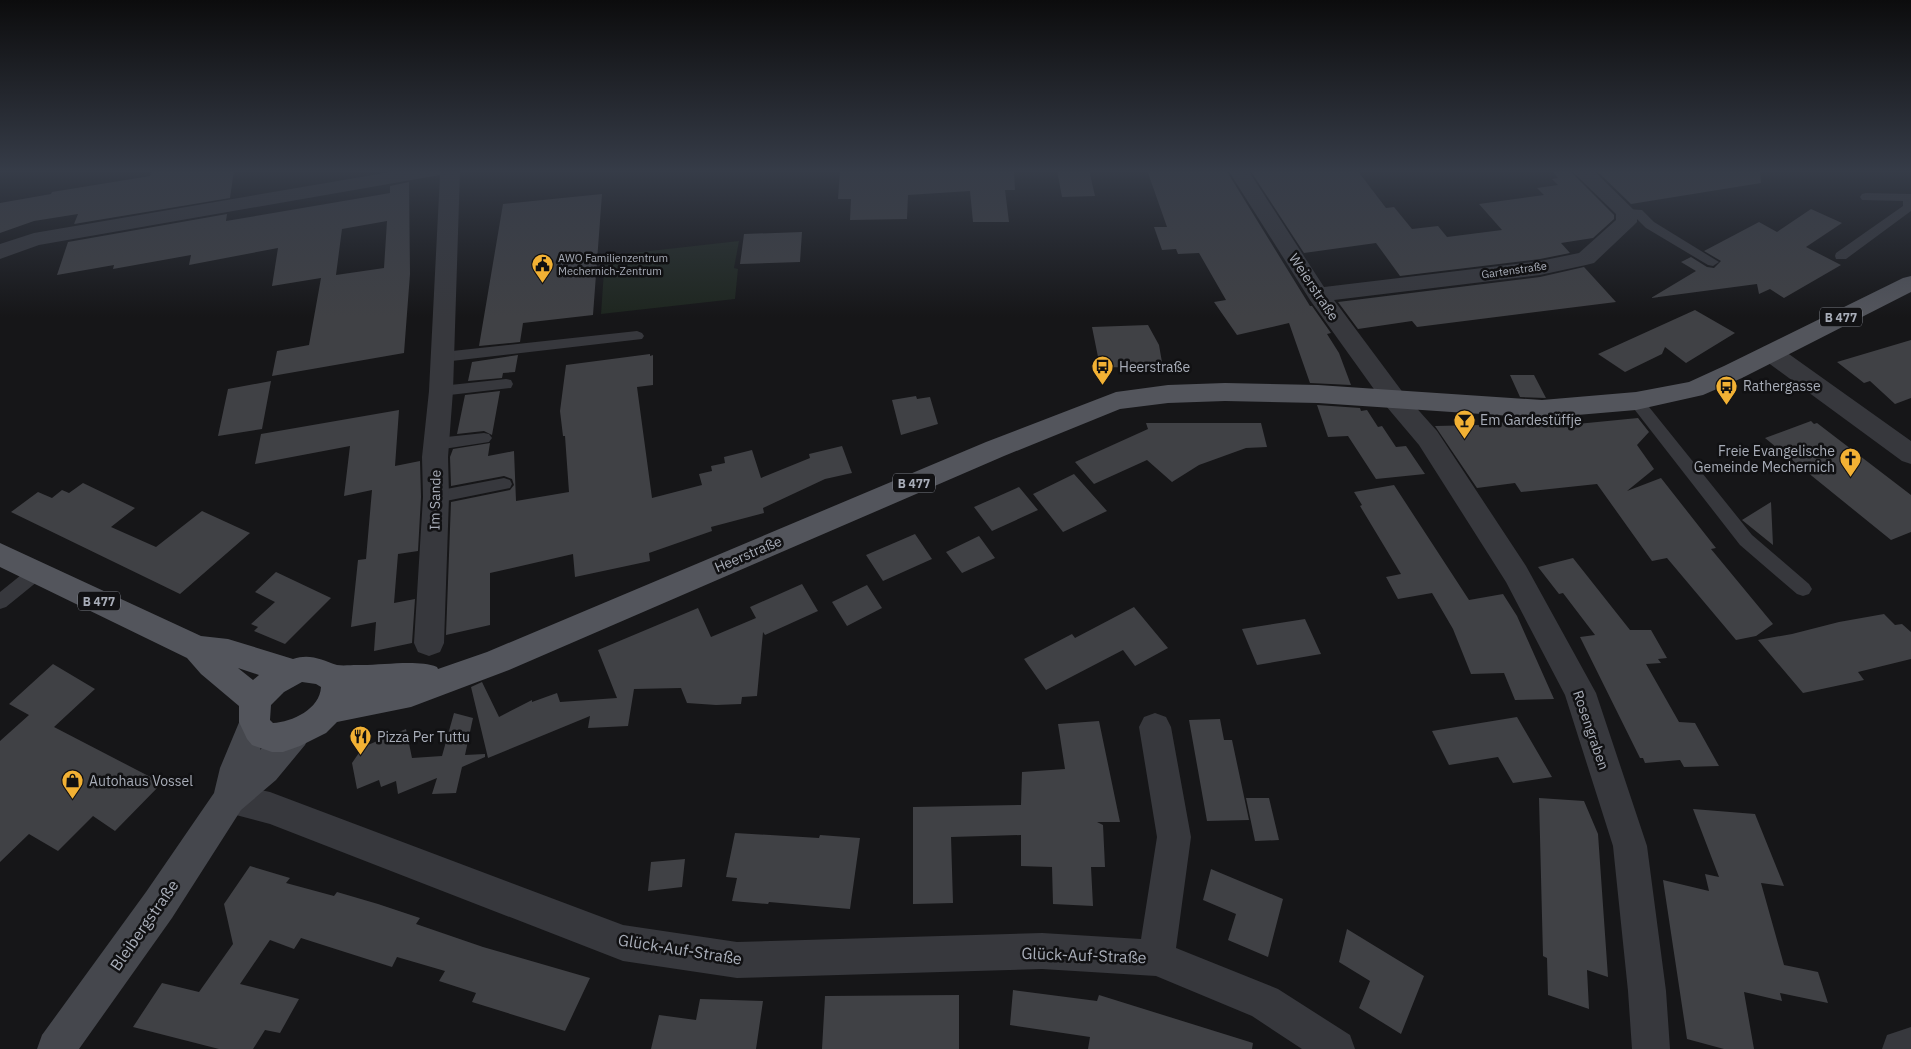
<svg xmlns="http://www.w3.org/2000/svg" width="1911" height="1049" font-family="'IBM Plex Sans',sans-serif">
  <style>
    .green { fill: #1e261f }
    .building { fill: #404145; fill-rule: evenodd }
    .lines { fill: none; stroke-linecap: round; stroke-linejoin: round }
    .lane { fill: #37383d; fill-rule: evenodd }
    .street { fill: #37383d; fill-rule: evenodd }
    .secondary { fill: #45474d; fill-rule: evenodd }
    .primary { fill: #53555c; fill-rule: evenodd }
    .labels { text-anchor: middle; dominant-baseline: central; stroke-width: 5; stroke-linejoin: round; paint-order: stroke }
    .far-poi-label { font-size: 11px; fill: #a8adb8; stroke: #111113; text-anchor: start }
    .far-street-label { font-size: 11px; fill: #a8adb8; stroke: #111113 }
    .shield { fill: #111113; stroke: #7b7e86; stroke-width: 1 }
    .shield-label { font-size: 12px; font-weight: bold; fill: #a8adb8 }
    .street-label { font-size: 14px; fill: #a8adb8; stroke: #111113 }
    .poi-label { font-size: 14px; fill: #a8adb8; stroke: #111113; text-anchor: start }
    .near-street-label { font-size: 16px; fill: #a8adb8; stroke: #111113 }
  </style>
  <rect width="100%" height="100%" fill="#161618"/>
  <path class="green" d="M739 241 734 268 738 269 735 299 601 314 605 256Z"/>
  <path class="building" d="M152 170H234L230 198 74 224 78 214 34 221 0 233V203L51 194 52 192 150 176Z
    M840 170H1014L1015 190H1005L1009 222H973L970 191 908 195 907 219 850 220 851 199H838Z
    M1057 170H1089L1095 196 1062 197Z
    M1147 170H1226L1310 306H1312L1331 333 1327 334 1339 353 1351 385 1310 383 1289 323 1237 335 1214 302 1226 300 1199 253 1178 254 1176 249 1162 250 1154 227H1167Z
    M1250 170H1357L1386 208 1394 207 1412 229 1438 226 1447 237 1502 230 1479 204 1544 195 1537 188 1558 185 1552 179 1558 178 1551 170H1569L1614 215V219L1593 238 1561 243 1570 253 1540 259 1400 276 1376 243 1304 253Z
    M1596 170H1760L1761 183 1631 204Z
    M409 182 410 274 404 353 272 376 277 351 309 345 321 278 272 286 278 248 189 265 191 255 113 269 114 265 57 275 68 242 227 214 226 221 361 198 390 193V186ZM387 221 384 268 336 275 342 229Z
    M602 194 593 315 523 323 520 342 479 346 503 204Z
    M1811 209 1842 223 1806 247 1841 265 1784 298 1770 289 1759 294 1757 284 1651 298 1696 271 1681 262 1691 257 1707 267 1714 268 1721 261 1704 251 1759 222 1777 232Z
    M802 232 800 262 740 264 744 234Z
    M1584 267 1616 302 1417 327 1412 321 1358 329 1338 302 1540 277Z
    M1695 310 1735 333 1686 363 1665 347 1662 354 1625 372 1598 354Z
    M1148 325 1159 345 1163 368 1100 367 1092 327Z
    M1911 340V398L1895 404 1870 381 1864 383 1837 362Z
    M650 354V356L653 355V385L637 387 652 498 702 485 699 474 712 471 711 466 725 463 724 457 752 450 761 478 810 458 809 454 842 446 852 473 825 479 763 508 764 513 711 527 712 531 649 553 650 561 575 577 573 554 490 573V625L446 635 451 502 510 490 514 485 512 479 504 476 451 486 450 457 453 449 490 443 488 456 514 451 516 501 569 492 565 436H563L560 411 566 365Z
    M518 355 515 372 503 373 502 378 468 381 472 362Z
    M1510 375H1534L1546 398 1520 397Z
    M271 381 262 429 218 436 228 389Z
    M500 391 492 435 484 431 457 434 465 395Z
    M916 396 917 399 930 397 938 424 901 435 892 400Z
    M1317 405 1360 408 1361 411 1367 410 1378 427 1382 426 1396 447 1406 446 1425 474 1376 479 1348 436 1328 437Z
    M399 410 395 466 420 461 421 497 418 551 398 554 394 603 415 599 412 643 374 651 376 622 351 627 358 560 366 559 372 490 344 496 350 446 255 464 261 434Z
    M1638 418 1649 432 1637 445 1654 469 1627 491 1661 478 1716 548 1711 549 1773 624 1756 636 1736 640 1667 558 1652 561 1597 484 1521 492 1515 483 1477 488 1435 426 1479 425 1531 419H1556L1558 423 1576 422 1577 424Z
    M1811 421 1814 424 1817 423 1911 495V532L1891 540 1765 438Z
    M1146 423H1261L1267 447 1246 448 1199 465 1172 482 1147 460 1094 484 1075 462 1148 429Z
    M1074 474 1107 511 1063 532 1033 494Z
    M83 483 135 508 111 527 156 547 202 511 250 533 180 594 11 512 38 492 52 498 62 490 69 493Z
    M1394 485 1469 600 1503 594 1517 616 1554 699 1515 700 1504 673 1471 674 1453 629 1432 593 1398 599 1386 577 1401 574 1360 506 1362 505 1354 492Z
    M1019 487 1038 510 992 531 974 507Z
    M1771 502 1773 545 1742 520Z
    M915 534 932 559 883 581 866 555Z
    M979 536 995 558 962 573 946 552Z
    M1573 558 1630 630H1651L1667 658 1658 659 1661 663 1646 664 1679 722 1695 723 1719 766 1684 767 1680 760 1645 763 1643 758H1640L1580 637 1595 635 1563 593 1559 594 1538 567Z
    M276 572 331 598 285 644 254 631 258 627 251 624 275 602 255 592Z
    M802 584 818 611 765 635 763 632 757 696 742 697 741 704 716 705 687 703 681 688 634 689 628 726 588 728 590 716 488 758 471 687 482 682 499 717 532 700V702L557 693 560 702 617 698 598 650 698 608 711 637 756 618 750 607Z
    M867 585 882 608 847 626 832 602Z
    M1134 607 1168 648 1135 666 1123 650 1046 690 1024 659 1072 634 1075 638Z
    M1884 614 1895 625 1902 624 1911 632V659L1858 672 1864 680 1803 693 1758 640 1792 634 1839 622Z
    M1305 619 1321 654 1257 665 1242 629Z
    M53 664 95 689 54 727 162 783 115 831 93 816 58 851 29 834 0 862V741L29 715 9 704Z
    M454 713 473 718 465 755 485 754V757L462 767 456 793 432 794 437 778 398 794 396 781 381 787 379 780 357 789 352 763 363 747 406 729 412 758 442 756Z
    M1517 717 1552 777 1513 783 1498 757 1449 765 1432 731Z
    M1220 719 1224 740H1232L1249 820 1207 821 1189 720Z
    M1099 721 1120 822H1097L1103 825 1105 867H1091L1093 906 1053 904 1052 867 1021 866V835L951 837 953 903 913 904V807L1021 805 1022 772 1065 769 1058 724Z
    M1246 798H1269L1279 840 1255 841Z
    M1539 798 1584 801 1598 834 1608 977 1587 970 1589 1009 1548 995 1547 958 1543 956Z
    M1693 809 1755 814 1784 886 1761 883 1784 965 1818 972 1828 1003 1780 993 1782 1001 1744 992 1754 1049H1724L1687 1039 1663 880 1709 891 1705 874 1719 877Z
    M735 833 819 838 820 835 860 838 850 909 769 902 768 904 732 901 737 878 726 877Z
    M685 859 682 887 648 891 651 862Z
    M250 866 290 878 286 883 334 896 337 892 378 904 420 918 416 924 483 947 590 978 565 1031 472 1002 476 993 439 981 445 971 397 957 392 967 301 938 294 949 270 940 240 984 299 999 280 1033 265 1030 253 1049H219L133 1027 162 983 199 992 233 944 224 904Z
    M1211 869 1283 899 1268 957 1228 940 1236 914 1203 900Z
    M1347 929 1424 976 1401 1034 1359 1008 1370 981 1339 962Z
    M1013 990 1097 1001 1099 995 1253 1043 1252 1049H1088L1090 1037 1010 1025Z
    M959 995V1049H822L825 996Z
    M700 999 763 1001 756 1049H651L659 1015 696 1020Z"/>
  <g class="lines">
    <path class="lane" d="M1866 193 1911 194V211L1846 259H1836L1835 256 1836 253 1903 206V201L1862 200 1860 197 1862 194Z
      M1627 209 1642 210 1654 222 1719 262 1713 266 1708 265 1646 228 1635 217 1623 216 1621 213Z
      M637 331 642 333 644 336 642 339 443 362 438 360 436 357 438 354 443 352Z
      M506 379 511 380 513 384 511 388 441 396 436 395 434 391 436 387 441 386Z
      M1636 396 1641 397 1752 535 1809 584 1812 589 1809 594 1803 596 1797 594 1740 545 1631 405 1629 401 1631 397Z
      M484 433 489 434 492 438 489 442 437 450 432 448 429 444 432 440 437 438Z
      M504 478 510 480 512 484 510 488 436 503 430 501 428 497 430 493 436 491Z
      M37 565 43 567 45 572 43 577 6 607 0 609V592L31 567Z"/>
    <path class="street" d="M402 170H460L453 391 448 457 449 497 444 643 440 652 429 656 418 652 414 643 423 497 422 457 429 391 440 175 39 245 0 259V244L34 233Z
      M1228 170H1248L1324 287 1540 261 1579 253 1616 220V214L1571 170H1593L1637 213V222L1633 226 1594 263 1586 265 1540 275 1334 300 1404 394 1437 431 1526 566 1596 693 1647 846 1666 991 1670 1049H1632L1628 991 1613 846 1565 695 1506 582 1419 445 1386 406 1310 300Z
      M1771 345 1779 347 1911 441V464L1902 461 1763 359 1759 353 1763 347Z
      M1155 713 1166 717 1171 727 1191 837 1176 948 1278 989 1350 1035 1355 1049H1302L1252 1016 1156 976 1042 969 737 978 623 961 270 824 217 810 212 799 217 788 229 783 270 792 623 925 737 942 1042 933 1141 939 1157 837 1139 727 1144 717Z
      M1911 1027V1049H1882L1887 1035Z"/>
    <path class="secondary" d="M254 709 265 713 270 723 260 750 283 725 294 721 305 725 310 735 305 745 276 780 241 810 172 918 79 1049H37L42 1035 146 892 214 793 220 768 243 713Z"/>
    <path class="primary" d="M1911 276V292L1742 378 1703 395 1636 410 1542 418 1318 403 1225 401 1168 403 1120 409 1004 456 509 670 411 707 337 722 326 733 300 746 283 752H272L252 745 247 739 239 722V706L201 674 187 658 0 567V543L201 636 228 639 293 659C310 653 322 660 337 665 343 666 351 665 357 665 380 666 416 659 437 667L438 669 487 652 986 442 1116 392 1168 385 1225 383 1318 385 1542 400 1636 392 1689 382 1724 366 1903 278ZM238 668 259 675 253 680ZM302 682 316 684 321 687C320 709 292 722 273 723L270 720 271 705 284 692Z"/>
  </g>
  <linearGradient id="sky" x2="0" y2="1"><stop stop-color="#0c0c0d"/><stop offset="0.54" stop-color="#363c48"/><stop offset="1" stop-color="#363c48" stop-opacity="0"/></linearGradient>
  <rect width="1911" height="317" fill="url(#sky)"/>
  <defs>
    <symbol id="civic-pin" viewBox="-11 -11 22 30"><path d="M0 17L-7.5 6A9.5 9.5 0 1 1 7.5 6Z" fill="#f2b134" stroke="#111113"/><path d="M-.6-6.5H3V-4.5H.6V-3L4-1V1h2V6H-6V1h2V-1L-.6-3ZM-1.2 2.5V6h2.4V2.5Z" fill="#111"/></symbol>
    <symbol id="bus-pin" viewBox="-11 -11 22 30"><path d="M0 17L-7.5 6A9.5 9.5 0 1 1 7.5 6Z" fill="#f2b134" stroke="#111113"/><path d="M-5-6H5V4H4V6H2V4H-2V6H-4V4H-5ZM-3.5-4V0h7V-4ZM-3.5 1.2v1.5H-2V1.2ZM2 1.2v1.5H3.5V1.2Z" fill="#111"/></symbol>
    <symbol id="bar-pin" viewBox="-11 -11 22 30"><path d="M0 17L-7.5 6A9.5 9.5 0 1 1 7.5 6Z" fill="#f2b134" stroke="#111113"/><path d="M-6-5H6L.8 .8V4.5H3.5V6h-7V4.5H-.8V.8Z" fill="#111"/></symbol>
    <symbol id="church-pin" viewBox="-11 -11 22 30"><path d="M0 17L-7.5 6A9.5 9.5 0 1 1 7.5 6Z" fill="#f2b134" stroke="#111113"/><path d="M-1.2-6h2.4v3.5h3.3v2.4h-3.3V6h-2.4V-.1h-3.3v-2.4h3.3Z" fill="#111"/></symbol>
    <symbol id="restaurant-pin" viewBox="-11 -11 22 30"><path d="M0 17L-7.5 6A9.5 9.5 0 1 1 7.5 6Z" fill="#f2b134" stroke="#111113"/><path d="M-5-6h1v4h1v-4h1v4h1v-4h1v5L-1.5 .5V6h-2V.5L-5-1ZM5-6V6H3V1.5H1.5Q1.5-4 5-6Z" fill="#111"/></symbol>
    <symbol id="shop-pin" viewBox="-11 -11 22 30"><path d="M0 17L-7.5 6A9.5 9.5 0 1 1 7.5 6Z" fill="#f2b134" stroke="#111113"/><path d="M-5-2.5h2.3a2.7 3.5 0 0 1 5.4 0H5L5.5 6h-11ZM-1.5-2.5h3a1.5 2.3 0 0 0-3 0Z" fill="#111"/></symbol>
  </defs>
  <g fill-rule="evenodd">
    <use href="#civic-pin" x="530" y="252" width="25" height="34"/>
    <use href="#bus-pin" x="1090" y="354" width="25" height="34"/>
    <use href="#bus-pin" x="1714" y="374" width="25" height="34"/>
    <use href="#bar-pin" x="1452" y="408" width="25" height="34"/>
    <use href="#church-pin" x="1838" y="446" width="25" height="34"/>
    <use href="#restaurant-pin" x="348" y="724" width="25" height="34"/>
    <use href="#shop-pin" x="60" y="768" width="25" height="34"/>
  </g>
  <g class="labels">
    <g class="far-poi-label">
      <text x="558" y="258">AWO Familienzentrum<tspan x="558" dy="13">Mechernich-Zentrum</tspan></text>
    </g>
    <g class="far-street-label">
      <text transform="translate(1514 270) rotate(-8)">Gartenstraße</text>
    </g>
    <g class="shield">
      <rect x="1820" y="307.5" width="42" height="19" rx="4"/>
      <rect x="893" y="473.5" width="42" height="19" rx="4"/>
      <rect x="78" y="591.5" width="42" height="19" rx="4"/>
    </g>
    <g class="shield-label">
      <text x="1841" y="317">B 477</text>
      <text x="914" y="483">B 477</text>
      <text x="99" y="601">B 477</text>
    </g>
    <g class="street-label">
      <text transform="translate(1314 287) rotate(56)">Weierstraße</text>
      <text transform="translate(435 500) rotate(-89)">Im Sande</text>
      <text transform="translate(748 554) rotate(-23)">Heerstraße</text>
      <text transform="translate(1591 730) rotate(71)">Rosengraben</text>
    </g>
    <g class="poi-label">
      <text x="1119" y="367">Heerstraße</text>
      <text x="1743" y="386">Rathergasse</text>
      <text x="1480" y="420">Em Gardestüffje</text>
      <text x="1835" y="451" text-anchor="end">Freie Evangelische<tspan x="1835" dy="16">Gemeinde Mechernich</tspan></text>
      <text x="377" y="737">Pizza Per Tuttu</text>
      <text x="89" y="781">Autohaus Vossel</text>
    </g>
    <g class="near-street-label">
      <text transform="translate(144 925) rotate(-55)">Bleibergstraße</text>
      <text transform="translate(680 949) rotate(9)">Glück-Auf-Straße</text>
      <text transform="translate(1084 955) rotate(2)">Glück-Auf-Straße</text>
    </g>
  </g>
</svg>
